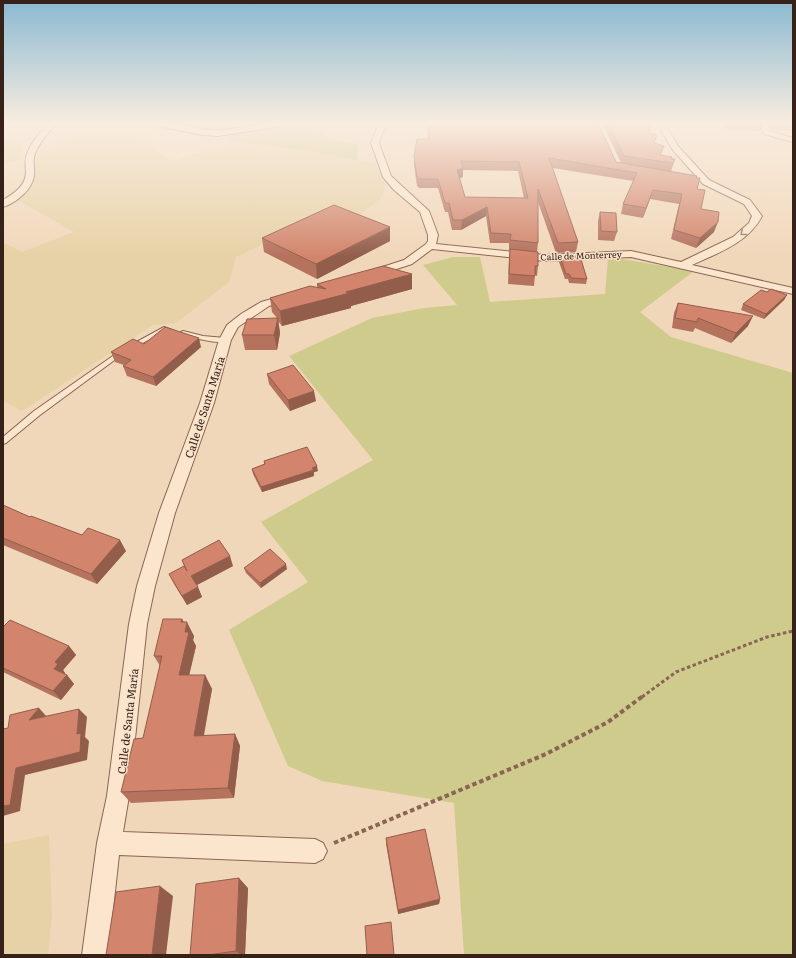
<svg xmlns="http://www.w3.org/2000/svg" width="796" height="958" font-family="Literata,serif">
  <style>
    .farmland { fill: #e7d1a6 }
    .green { fill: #cfcb8d }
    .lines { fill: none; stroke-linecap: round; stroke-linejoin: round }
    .lane-casing { stroke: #886653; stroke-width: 2 }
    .street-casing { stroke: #886653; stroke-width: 2 }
    .secondary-casing { stroke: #694837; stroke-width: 2 }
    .path-far1 { stroke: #886653; stroke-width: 3; stroke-dasharray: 3.5 2.5; stroke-linecap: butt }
    .path { stroke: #886653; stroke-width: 4; stroke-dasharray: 4.5 3; stroke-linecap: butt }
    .lane { fill: #fbe6cd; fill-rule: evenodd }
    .street { fill: #fbe6cd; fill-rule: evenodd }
    .secondary { fill: #fbe6cd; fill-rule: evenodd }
    .wall { fill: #b5725d; fill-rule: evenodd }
    .shaded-wall { fill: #935d4c }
    .building { fill: #d2856c; stroke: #935d4c; fill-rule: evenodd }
    .oneway { stroke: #988473 }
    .labels { text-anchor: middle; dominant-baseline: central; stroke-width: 3; stroke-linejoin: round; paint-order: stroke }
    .far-street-label { font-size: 9px; fill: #362219; stroke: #f8e2c9 }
    .street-label { font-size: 11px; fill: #362219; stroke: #f8e2c9 }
  </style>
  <rect width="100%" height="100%" fill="#f1d7b9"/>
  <path class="farmland" d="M102 123H138L165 129 140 140 173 161 234 142 304 150 376 164 386 186 381 198 356 218 332 212 236 257 229 282 176 323 153 325 22 411 3 401V242L22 252 74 232 16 199 32 177 38 154Z
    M3 137 23 147 19 160 3 163Z
    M49 835 52 914 48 955H3V844Z"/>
  <path class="green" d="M304 123H312L330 140 358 144 357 160 304 150 234 142 224 136Z
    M453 257H480L490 302 605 294 608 258 622 259 694 271 640 312 671 337 793 373V955H464L454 803 322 781 288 766 229 630 308 582 261 522 373 460 289 356 372 318 424 308 457 305 423 265Z"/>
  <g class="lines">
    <defs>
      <path id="lane" d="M164 327 175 331 172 333 165 331 124 353 40 415 6 443 3 444V437L34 411 120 351Z
        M183 331 203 336 225 338 228 340C220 346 191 337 181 334V332Z"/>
      <path id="street" d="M49 123H56C49 133 39 142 35 154 32 161 35 168 34 175 33 189 16 203 3 207V200C13 194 26 186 26 172 26 166 24 160 27 154 31 142 41 132 49 123Z
        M379 123H386L379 143 391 176 429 211 438 235 436 244 545 255 631 251 681 262 733 237 749 223 752 216 744 204 703 184 672 149 657 123H664L678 146 709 180 750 200 762 216C748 243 718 253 692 265L793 288V294L631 257 545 261 432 249 412 264 375 276H367L366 274 367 272 404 260 426 244 428 241V235L420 212 394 190 383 177 371 143Z
        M760 123H766L770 131 793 138V142L764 134Z
        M290 294 294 295 295 297 294 299 269 306 238 327 231 340 214 403 175 513 155 586 147 624 129 796 123 832 315 839 323 843 327 851 323 859 315 863 119 855 108 955H82L97 843 107 796 129 624 137 586 159 513 200 403 219 340 227 325 241 314 261 302Z"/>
      <path id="secondary" d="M153 123C174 120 195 130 217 130 241 130 263 120 287 123L282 126 218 136 203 135 158 126Z
        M764 123H793V127L769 126Z"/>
    </defs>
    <use href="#lane" class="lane-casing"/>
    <use href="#street" class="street-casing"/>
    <use href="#secondary" class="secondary-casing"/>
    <path class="path-far1" d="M642 697 676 672 767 637 793 631"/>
    <path class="path" d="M334 843 546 754 608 722 643 696"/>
    <use href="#lane" class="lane"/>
    <use href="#street" class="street"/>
    <use href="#secondary" class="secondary"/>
  </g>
  <path class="wall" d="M427 123H598L616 162 621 163 602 123H653L649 132 661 155 675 159 671 172 696 178 697 189 701 209 714 232 696 248 671 239 679 204 650 199 643 218 621 214 623 204 633 181 553 168 578 242 576 252 556 253 538 202V243L537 252 538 266 537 276 535 275 534 286 508 284 509 259 510 250H509V243H490L486 216 461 230H452L448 212H445L438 188H419L417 186 414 165V156L428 139ZM463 170 518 171 524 198 465 197 460 178 463 177Z
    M724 123H762L763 124 760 131 726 129Z
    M772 123H793V131L771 129 770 128Z
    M600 212 617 232 614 241 598 240V221Z
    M262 238 390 241 317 279 264 252Z
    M560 257 587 279 586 284 569 283 568 279H565L559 262Z
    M412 274V289L351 306V308L282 326 278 321 280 333 277 350H245L242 335 277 318 272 312 270 298 317 287V284Z
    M767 292 787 295 784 300 764 319 741 310 743 304Z
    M678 303 748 326 731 343 695 328 693 332 672 328 674 313Z
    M144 344 201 347 156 386 127 376 123 366 124 365 115 362 111 352Z
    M267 374 316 401 290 411 269 384Z
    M264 461 318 471 314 472V476L262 492 253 474 252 469 264 464Z
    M3 505 30 517 126 551 97 584 3 545Z
    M182 560 233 566 197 585 202 597 187 605 174 584 169 574 184 566Z
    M244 568 287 569 261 588 246 573Z
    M182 619 184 622 194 636 193 640 196 646 189 675H205L212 689 204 736 235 734 240 746 234 798 131 803 121 792 143 738 160 666 154 656Z
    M3 627 69 646 76 655 63 670 65 673V674L67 675 74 684 61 700 3 672Z
    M386 838 440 899 439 904 398 914 386 844Z
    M248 888 245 955H190Z"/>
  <path class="shaded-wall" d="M652 123H653L645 140 648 132Z
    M463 168V177L457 179V170Z
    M653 190 650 199 643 218 646 208Z
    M487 207 486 216 461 230 462 220Z
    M718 222 714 232 696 248 700 238Z
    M390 227V241L317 279 316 264Z
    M412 274V289L351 306V308L282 326 280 311 346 292Z
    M787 295 784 300 764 319 766 314Z
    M753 316 748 326 731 343 736 333Z
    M278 318 280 333 277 350 274 335Z
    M199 338 201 347 156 386 153 377Z
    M314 391 316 401 290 411 288 400Z
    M317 466 318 471 314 472V476L262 492 261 487Z
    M120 540 126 551 97 584 91 574Z
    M230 556 233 566 195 586 191 576Z
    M286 564 287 569 261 588 260 583Z
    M198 587 202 597 187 605 182 596Z
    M182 619 186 628 187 622 194 636 193 640 196 646 186 689 179 675 181 622Z
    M69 646 76 655 63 670 65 673 61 678 54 669 55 662Z
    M67 675 74 684 61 700 53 691Z
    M205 675 212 689 201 748 194 736Z
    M39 708 47 717 29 720Z
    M79 709 87 717 85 737 89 741 87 760 25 775 20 811 3 816V806L16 768 77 734Z
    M235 734 240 746 234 798 228 788Z
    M239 878 248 888 245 955H241L236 951Z
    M160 886 173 896 166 955H152Z
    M440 899 439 904 398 914V910Z"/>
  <path class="building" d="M428 123H598L616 162 697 176 696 178H700L697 189 705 190 701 209 719 212 718 222 700 238 674 230 682 194 653 190 646 208 623 204 637 173 549 158 578 242 558 243 538 189V243L510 240 511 234 491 233 487 207 462 220H453L449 203H445L438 179H420L417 177 414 156 417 139H429ZM461 161 519 162 528 198 465 197 457 170 463 168Z
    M608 123H652L648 132 657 135 654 143 664 146 660 155 672 157 671 159H675L673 163 624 156Z
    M748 123H762L763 124Z
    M334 205 390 227 316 264 262 238Z
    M600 212 616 213 617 232 601 231Z
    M510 249 538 252V266H535V276L509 274Z
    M580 256 587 279 571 278 569 274H566L560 257Z
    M383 266 412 274 346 292 350 293 280 311 270 298 310 286 326 289 317 284Z
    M771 289 787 295 766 314 743 304 761 290 767 292Z
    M678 303 753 316 736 333 698 318 697 322 675 318Z
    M278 318 274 335H242L247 319Z
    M165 327 199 338 153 377 123 366 131 360 111 352 133 339 144 344Z
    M293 365 314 391 288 400 267 374Z
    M307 447 317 466 312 468 314 470 261 487 252 469 265 464 264 461Z
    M3 505 30 517 31 516 82 535 88 528 120 540 91 574 3 538Z
    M219 540 230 556 191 576 198 587 182 596 169 574 184 566 187 571 182 560Z
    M270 549 286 564 260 583 244 568Z
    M163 619H182L181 622H187L185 632H189L179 675H205L194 736 235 734 228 788 121 792 134 739 143 738 162 656H154Z
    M10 620 69 646 55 662 58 664 54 669 67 675 53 691 3 668V627Z
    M39 708 29 720 79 709 77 734 81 733 80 752 16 768 10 805 3 806V729L8 728 10 715Z
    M425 829 440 899 398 910 386 838Z
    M239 878 236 951 208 955H190L196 884Z
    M160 886 152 955H106L116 892Z
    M391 922 394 955H367L365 926Z"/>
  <defs><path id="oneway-chevron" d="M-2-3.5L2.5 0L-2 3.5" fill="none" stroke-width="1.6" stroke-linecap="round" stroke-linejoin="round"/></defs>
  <use class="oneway" href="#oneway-chevron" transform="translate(743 233) rotate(141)"/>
  <linearGradient id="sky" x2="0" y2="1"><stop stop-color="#8ab9d2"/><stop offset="0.48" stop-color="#f9ede0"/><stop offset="1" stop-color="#f9ede0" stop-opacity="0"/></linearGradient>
  <rect width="796" height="257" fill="url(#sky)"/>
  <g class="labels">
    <g class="far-street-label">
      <text transform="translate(581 255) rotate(-2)">Calle de Monterrey</text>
    </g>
    <g class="street-label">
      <text transform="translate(204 407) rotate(-72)">Calle de Santa María</text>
      <text transform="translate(127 721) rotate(-83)">Calle de Santa María</text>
    </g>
  </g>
  <rect width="796" height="958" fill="none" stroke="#362219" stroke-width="8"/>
</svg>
